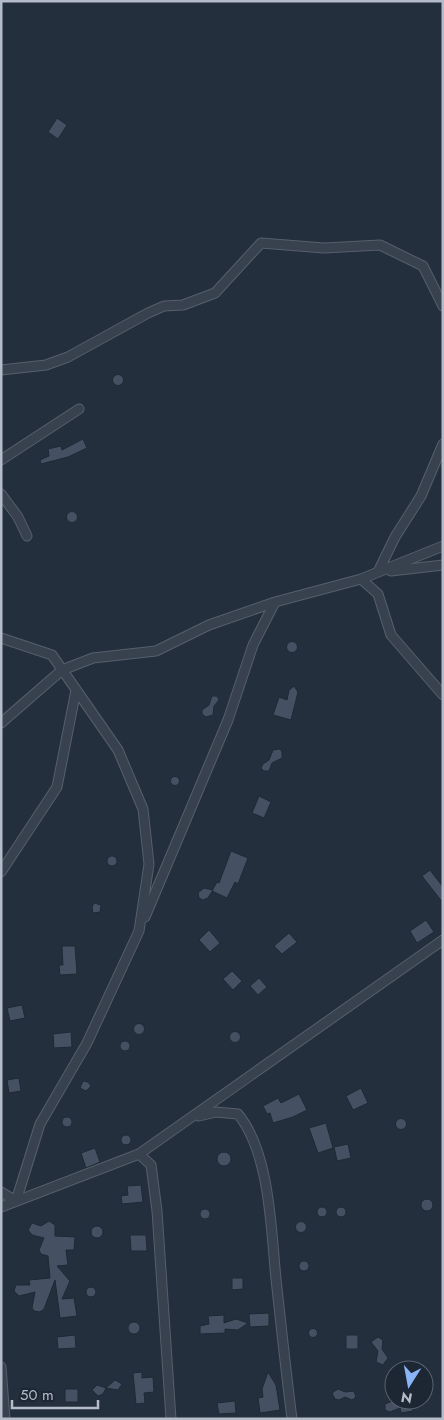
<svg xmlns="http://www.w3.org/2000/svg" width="444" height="1420" font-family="Jost,sans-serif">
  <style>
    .building { fill: #455162; stroke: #1f2835 }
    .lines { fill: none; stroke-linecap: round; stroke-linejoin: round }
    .minor-casing { stroke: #565f6c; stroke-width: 11 }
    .minor { stroke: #38414e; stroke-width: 9 }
  </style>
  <rect width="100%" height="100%" fill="#242f3e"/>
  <path class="building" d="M57 118 67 125 58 139 48 132Z
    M112.5 380a5.5 5.5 0 1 1 11 0a5.5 5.5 0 1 1-11 0Z
    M83 439 87 448 68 457 41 464 40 460 49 456 48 449 61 446 62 450Z
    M66.5 517a5.5 5.5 0 1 1 11 0a5.5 5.5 0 1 1-11 0Z
    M286.5 647a5.5 5.5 0 1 1 11 0a5.5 5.5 0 1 1-11 0Z
    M294 686 298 692 291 720 273 715 279 697 287 700 289 690Z
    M212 696H217L219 700 214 706 213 715 206 717 202 714V710L209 705Z
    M280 749 282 752V758L272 763 269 771H264L261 768 263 764 269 760 273 750Z
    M170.5 781a4.5 4.5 0 1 1 9 0a4.5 4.5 0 1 1-9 0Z
    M259 796 271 802 264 818 252 813Z
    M231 851 248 858 238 884 235 882 227 898 212 891 217 882 219 883Z
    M107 861a5 5 0 1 1 10 0a5 5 0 1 1-10 0Z
    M430 870 443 887V903L422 876Z
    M204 888 213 890 208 898 203 900 199 898 198 893Z
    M94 903 101 905 100 912 93 913 92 907Z
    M426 920 434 932 417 943 410 931Z
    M209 930 220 943 210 952 199 940Z
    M289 933 297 942 282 954 274 946Z
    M62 946H75L77 974 60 975 59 965H63Z
    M232 971 242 981 233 990 223 979Z
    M259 978 267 987 258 995 250 986Z
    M22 1005 25 1018 10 1021 7 1008Z
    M133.5 1029a5.5 5.5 0 1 1 11 0a5.5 5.5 0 1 1-11 0Z
    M229.5 1037a5.5 5.5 0 1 1 11 0a5.5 5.5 0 1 1-11 0Z
    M71 1032 72 1047 54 1048 53 1034Z
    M120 1046a5 5 0 1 1 10 0a5 5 0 1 1-10 0Z
    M19 1078 21 1091 9 1093 7 1080Z
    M83 1081 88 1082 91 1086 86 1091 80 1088Z
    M361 1088 368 1103 353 1110 346 1096Z
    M299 1094 307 1110 293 1117 273 1123 270 1113 267 1114 263 1106 278 1098 281 1103Z
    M62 1122a5 5 0 1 1 10 0a5 5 0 1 1-10 0Z
    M395.5 1124a5.5 5.5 0 1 1 11 0a5.5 5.5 0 1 1-11 0Z
    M326 1123 333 1148 318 1153 309 1128Z
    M121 1140a5 5 0 1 1 10 0a5 5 0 1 1-10 0Z
    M348 1144 351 1158 337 1161 334 1147Z
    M95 1148 100 1162 86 1168 81 1153Z
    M217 1159a7 7 0 1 1 14 0a7 7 0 1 1-14 0Z
    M141 1185 143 1202 122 1204 121 1196 128 1195 127 1186Z
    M421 1205a6 6 0 1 1 12 0a6 6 0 1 1-12 0Z
    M336 1212a5 5 0 1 1 10 0a5 5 0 1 1-10 0Z
    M317 1212a5 5 0 1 1 10 0a5 5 0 1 1-10 0Z
    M200 1214a5 5 0 1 1 10 0a5 5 0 1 1-10 0Z
    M49 1221 55 1225V1236L75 1237 74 1250H66L68 1265 57 1266 70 1281 62 1299 74 1298 77 1316 60 1318 55 1280 44 1309 40 1312 34 1311 32 1308 35 1292 19 1296 14 1291 16 1285H30L29 1280 50 1278 48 1256 41 1254 39 1250 44 1238 32 1235 28 1230 32 1223 41 1226Z
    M295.5 1227a5.5 5.5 0 1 1 11 0a5.5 5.5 0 1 1-11 0Z
    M91 1232a6 6 0 1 1 12 0a6 6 0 1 1-12 0Z
    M130 1235H146L147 1251H131Z
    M299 1266a5 5 0 1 1 10 0a5 5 0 1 1-10 0Z
    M232 1278H243V1289L232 1290Z
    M86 1292a5 5 0 1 1 10 0a5 5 0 1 1-10 0Z
    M269 1313V1326L250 1327 249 1314Z
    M224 1315V1323L236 1319 248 1323 238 1330 225 1329V1333L200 1334V1326L209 1324 208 1316Z
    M128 1328a6 6 0 1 1 12 0a6 6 0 1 1-12 0Z
    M308.5 1333a4.5 4.5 0 1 1 9 0a4.5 4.5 0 1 1-9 0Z
    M75 1335 76 1348 58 1349 57 1337Z
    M346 1335H358V1349H346Z
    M378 1337 383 1340 382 1349 388 1358 383 1365 376 1362 378 1351 371 1342Z
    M142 1372V1378L153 1377 154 1392 144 1393 145 1403 136 1404 133 1373Z
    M268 1372 276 1385 280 1410 260 1413 258 1398 263 1397 262 1389Z
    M115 1380 122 1384 118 1390 106 1388 103 1394 98 1396 92 1390 97 1385 106 1388Z
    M65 1389H78V1402H65Z
    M338 1389 345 1392 354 1391 356 1397 352 1400 345 1397 339 1400 335 1399 332 1393Z
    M395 1400H420V1401L412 1404 413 1411 401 1413 400 1408 390 1412 385 1410V1404Z
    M235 1401 236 1413 219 1414 217 1403Z"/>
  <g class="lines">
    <defs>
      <path id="minor" d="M1 370 46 365 68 357 148 313 164 306 183 305 215 293 261 243 324 248 380 245 423 266 443 306
        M1 460 79 409
        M1 494 18 517 27 536
        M391 571 443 565
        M378 572 395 537 421 496 443 444
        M361 579 443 546
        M1 638 52 655 118 750 143 809 149 864 139 931 87 1043 40 1124 16 1201 1 1192
        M1 723 62 670 93 658 156 651 209 625 275 602 361 579 378 594 391 635 443 695
        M1 872 57 787 76 690
        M145 917 228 720 253 645 275 602
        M199 1116 216 1112 238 1114C270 1153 271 1229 276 1279 281 1325 286 1372 292 1419
        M139 1154 151 1165 157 1211 171 1419
        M1 1207 139 1154 443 940
        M1 1367 5 1419"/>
    </defs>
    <use href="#minor" class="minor-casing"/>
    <use href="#minor" class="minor"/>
  </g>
  <rect width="444" height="1420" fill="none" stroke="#b4bcc9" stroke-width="5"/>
  <g transform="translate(409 1385) rotate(191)"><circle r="24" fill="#1d2633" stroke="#59626f"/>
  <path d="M0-4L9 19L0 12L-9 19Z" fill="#8ab4f8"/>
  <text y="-8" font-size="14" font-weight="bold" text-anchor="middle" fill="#b4bcc9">N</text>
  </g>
  <path d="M12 1400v8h86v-8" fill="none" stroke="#b4bcc9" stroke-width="2.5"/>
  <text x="20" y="1400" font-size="15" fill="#b4bcc9" stroke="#1d2633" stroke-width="4" paint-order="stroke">50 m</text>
</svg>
